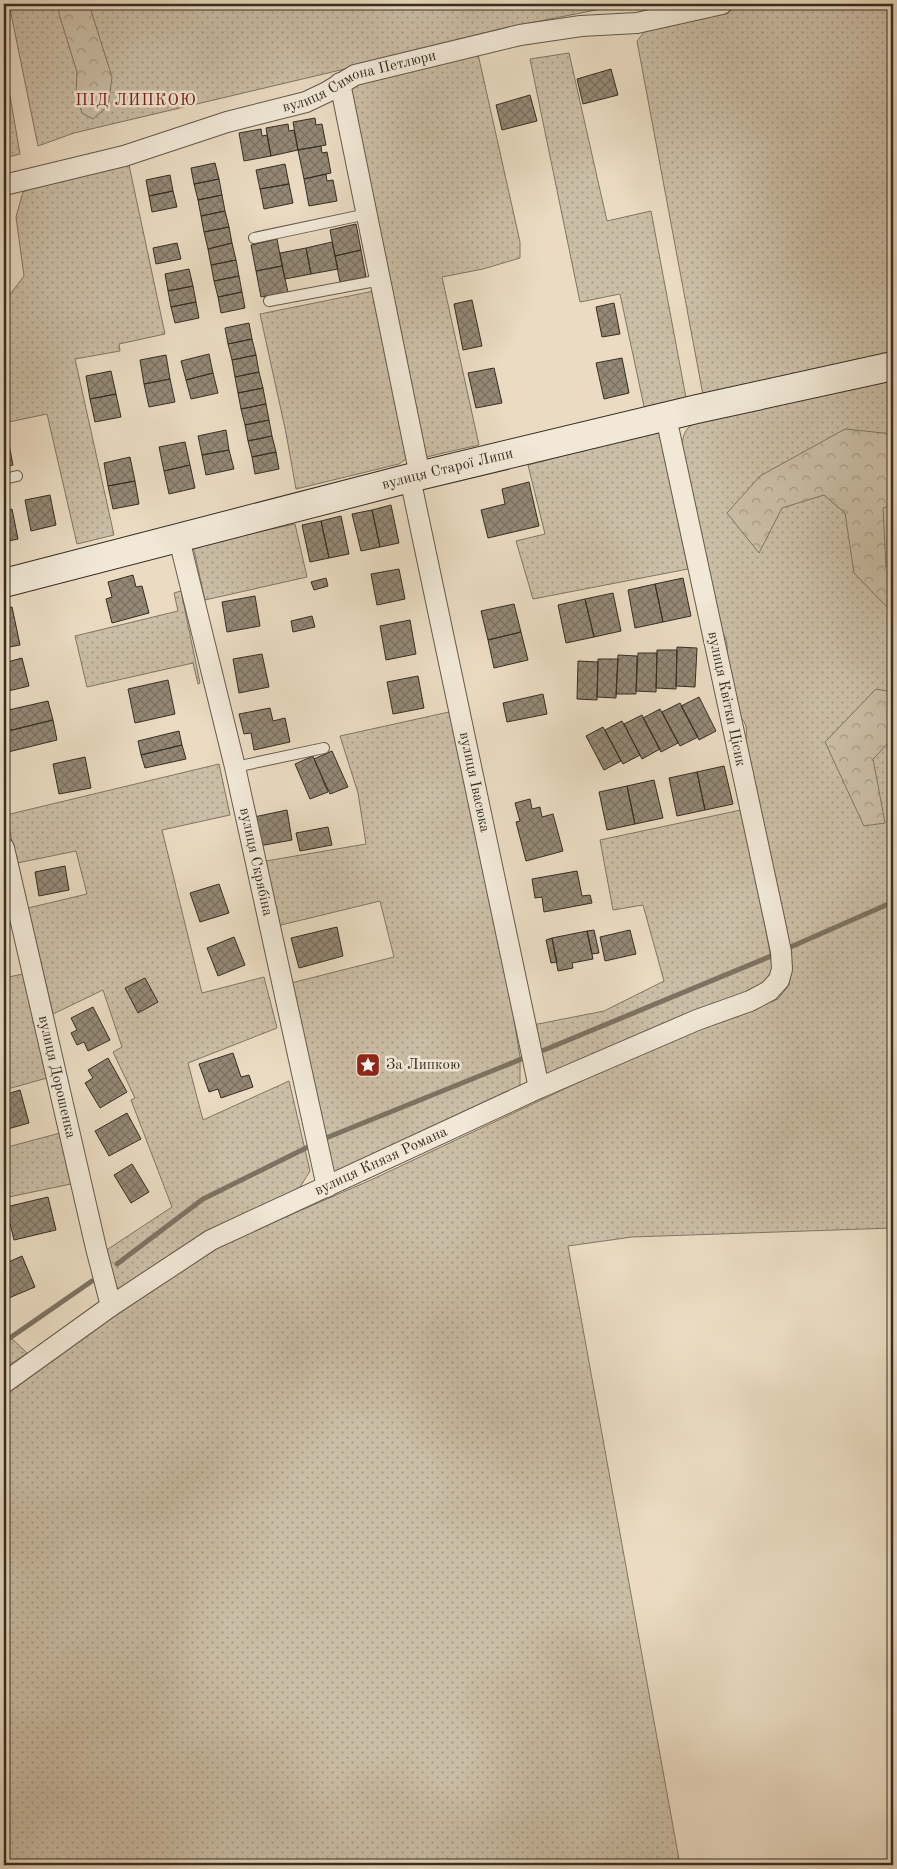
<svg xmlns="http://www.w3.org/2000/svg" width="897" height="1869" font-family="'Old Standard TT',serif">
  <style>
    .grass { fill: url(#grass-dots); stroke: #807665 }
    .forest { fill: url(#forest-crowns); stroke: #807665 }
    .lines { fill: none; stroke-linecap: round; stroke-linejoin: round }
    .stream { stroke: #7d7262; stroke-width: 5 }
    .building { fill: url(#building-cross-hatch); stroke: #362e23 }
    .lane-casing { stroke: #63594b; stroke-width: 12 }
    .street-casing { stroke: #63594b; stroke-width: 22 }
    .secondary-casing { stroke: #362e23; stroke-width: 30 }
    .lane { stroke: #f1e8d7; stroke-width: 10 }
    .street { stroke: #f1e8d7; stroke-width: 20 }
    .secondary { stroke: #f1e8d7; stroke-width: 28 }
    .labels { text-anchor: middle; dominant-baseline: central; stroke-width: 5; stroke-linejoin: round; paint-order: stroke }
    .street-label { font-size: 15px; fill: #362e23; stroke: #f1e8d7 }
    .poi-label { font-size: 15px; fill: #362e23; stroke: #f1e8d7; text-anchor: start }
    .neighbourhood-label { font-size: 16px; letter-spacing: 1px; fill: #7a1f14; stroke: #f1e8d7 }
  </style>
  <defs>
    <pattern id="grass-dots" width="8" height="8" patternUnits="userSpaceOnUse" patternTransform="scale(1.25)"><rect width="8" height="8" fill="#cbbea7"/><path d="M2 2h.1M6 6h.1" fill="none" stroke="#a69b88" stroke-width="1.8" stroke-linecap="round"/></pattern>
    <pattern id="forest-crowns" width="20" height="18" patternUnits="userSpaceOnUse" patternTransform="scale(1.25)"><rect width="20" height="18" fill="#cbbea7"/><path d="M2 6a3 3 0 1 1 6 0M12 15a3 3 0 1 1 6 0" fill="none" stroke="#a69b88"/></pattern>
    <pattern id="building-cross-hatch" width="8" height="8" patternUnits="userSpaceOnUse" patternTransform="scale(1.25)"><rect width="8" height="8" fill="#948876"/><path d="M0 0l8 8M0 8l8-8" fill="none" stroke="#7a7060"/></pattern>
  </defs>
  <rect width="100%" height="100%" fill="#eadbc2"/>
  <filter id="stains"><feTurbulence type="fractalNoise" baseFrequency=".004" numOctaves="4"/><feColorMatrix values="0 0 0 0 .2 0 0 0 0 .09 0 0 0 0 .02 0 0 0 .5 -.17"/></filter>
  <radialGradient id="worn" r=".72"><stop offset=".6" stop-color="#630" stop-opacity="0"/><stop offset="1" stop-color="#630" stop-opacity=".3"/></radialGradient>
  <path class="grass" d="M9 4H627L519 25 349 68 74 133 38 146Z
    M751 4H893V352L703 395 637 41 646 30Z
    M569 53 607 221 651 211 687 403 645 411 620 294 580 302 530 59Z
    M478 54 520 242V258L483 269 442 277 479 445 426 457 345 85Z
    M4 61 20 154 4 158Z
    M129 165 165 334 119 344 120 351 75 359 114 535 77 544 47 414 4 423V297H8L24 276 16 217 23 192 36 186Z
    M374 291 407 451 406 459 399 464 296 489 286 433 260 314Z
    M893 378V1228L632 1237 568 1246 680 1865H4V1392L153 1287 221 1245 373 1179 690 1030 778 999 789 985 792 966 745 741C748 731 747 723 739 716L726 656C729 646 726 635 719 628L682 450C682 438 684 428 695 423Z
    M654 431 660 433 662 439 688 569 533 599 516 541 545 534 528 465Z
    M295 524 307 577 205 600 193 546Z
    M181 591 200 683 198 684 193 663 87 687 75 636 178 611 174 593Z
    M449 712 492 898 512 1007 520 1057V1089L335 1172 330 1168 291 983 394 957 380 901 277 926 260 862 366 844 358 793 340 736Z
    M219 764 230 815 162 830 202 993 264 977 277 1028 188 1063 203 1120 289 1081 310 1171 297 1192 123 1290 116 1289 105 1251 172 1207 131 1100 135 1098 113 1052 122 1047 103 990 53 1014 28 908 87 894 76 851 17 863 6 815Z
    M741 810 763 914 772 964 770 978 757 988 544 1076 533 1025 604 1011 664 981 643 905 613 910 600 840Z
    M23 974 47 1078 4 1090V978Z
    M60 1133 71 1184 4 1198V1148Z
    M4 1331 27 1353 4 1369Z"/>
  <path class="forest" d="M59 4H89L112 77 108 106 93 119 82 113 76 93 77 72 59 14Z
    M845 429 893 434V505L883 508 886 567 893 570V613L854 573 845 513 824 495 782 508 759 553 727 513 760 476Z
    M876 689 893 692V738L873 759 885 823 864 826 825 742Z"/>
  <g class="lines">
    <path class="stream" d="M786 949 893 902
      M537 1053 776 954
      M321 1140 529 1056
      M117 1264 203 1199 314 1144
      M4 1342 92 1281"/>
  </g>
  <path class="building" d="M611 69 618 95 583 104 577 79Z
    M530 95 537 121 502 130 496 105Z
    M315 118 316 125 322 124 326 145 298 150 293 122Z
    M288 124 289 131 294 130 298 150 271 156 266 128Z
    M261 129 262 136 267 135 271 156 244 161 239 133Z
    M321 146 322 153 327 152 331 173 304 179 298 150Z
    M215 163 219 179 194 184 191 168Z
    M285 164 289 184 260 189 256 170Z
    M326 174 327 181 333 180 337 201 309 206 304 179Z
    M170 175 173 191 149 196 146 180Z
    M219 179 222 195 198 200 194 184Z
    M289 184 293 203 264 209 260 189Z
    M173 191 177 207 152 212 149 196Z
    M222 195 225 211 201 216 198 200Z
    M225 211 229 227 204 232 201 216Z
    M356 224 361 250 335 256 330 230Z
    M229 227 232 243 208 249 204 232Z
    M277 239 282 266 256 271 251 245Z
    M332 242 338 269 311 274 306 248Z
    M177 243 181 259 156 264 153 248Z
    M232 243 236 260 211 265 208 249Z
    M306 248 311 274 285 279 280 253Z
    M361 250 366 277 340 282 335 256Z
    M236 260 239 276 214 281 211 265Z
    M282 266 288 292 261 297 256 271Z
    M189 269 193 286 168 291 165 274Z
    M239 276 242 292 218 297 214 281Z
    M193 286 196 302 171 307 168 291Z
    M242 292 245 308 221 313 218 297Z
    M472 300 482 346 463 350 454 304Z
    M196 302 199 318 175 323 171 307Z
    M614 303 620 334 602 337 596 307Z
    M249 323 252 339 228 344 225 328Z
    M252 339 256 355 232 360 228 344Z
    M209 354 213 373 186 380 181 361Z
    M166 355 170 379 144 384 140 360Z
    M256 355 259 372 235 377 232 360Z
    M622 358 629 393 604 399 596 363Z
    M494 368 502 403 476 408 468 373Z
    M111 371 116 394 90 399 86 376Z
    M259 372 263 388 238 393 235 377Z
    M213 373 218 393 191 399 186 380Z
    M170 379 175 402 149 407 144 384Z
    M263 388 266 404 241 409 238 393Z
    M116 394 121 417 95 422 90 399Z
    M266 404 269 420 245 425 241 409Z
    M269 420 272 436 248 441 245 425Z
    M6 429 13 465 4 467V430Z
    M226 430 229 450 202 455 198 436Z
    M272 436 276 452 252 457 248 441Z
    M185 442 190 465 164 471 159 447Z
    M229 450 234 469 206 475 202 455Z
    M276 452 279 469 255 474 252 457Z
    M130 457 135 481 108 486 104 463Z
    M190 465 195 488 169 494 164 471Z
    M135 481 139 504 113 509 108 486Z
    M529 482 539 526 488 538 481 510 505 504 502 489Z
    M50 495 56 525 31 531 25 500Z
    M391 505 399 543 380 547 372 510Z
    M12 509 18 539 4 542V511Z
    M372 510 380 547 361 551 352 514Z
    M341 516 349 554 329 558 321 521Z
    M321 521 329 558 310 562 302 525Z
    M399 569 405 599 377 605 371 574Z
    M133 575 136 587 142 586 149 613 112 623 106 599 112 597 108 582Z
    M326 578 328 586 314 590 311 582Z
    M683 578 691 616 663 622 655 584Z
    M655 584 663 622 635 628 628 590Z
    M613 593 621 631 594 637 585 599Z
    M255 596 260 626 227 632 222 602Z
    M585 599 594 637 566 643 558 605Z
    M514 604 521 632 488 640 481 611Z
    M12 607 20 645 4 648V609Z
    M312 616 315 627 293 632 291 621Z
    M410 620 416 654 386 660 380 626Z
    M521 632 528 660 494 668 488 640Z
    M677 647 697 648 695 687 676 686Z
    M657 650H677L676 689 656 688Z
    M638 653H657L656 692 636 691Z
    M262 654 269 687 239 693 233 659Z
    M618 655 637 656 636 694H616Z
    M22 658 29 686 4 692V663Z
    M598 659H618L616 698 597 697Z
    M578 661 598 662 597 700 577 699Z
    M418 676 424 708 393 714 387 682Z
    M168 680 175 714 135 723 128 689Z
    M543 694 547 714 507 722 503 703Z
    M699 697 716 731 699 740 681 706Z
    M48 701 53 720 4 732V711Z
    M680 703 698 737 680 746 662 712Z
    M270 708 273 721 285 718 290 742 254 750 251 733 244 734 239 714Z
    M660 709 678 743 661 752 643 718Z
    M642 715 660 749 642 759 624 724Z
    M53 720 57 740 4 753V732Z
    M622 721 640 755 623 764 605 730Z
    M603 727 621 761 604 770 586 736Z
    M179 731 182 745 141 755 138 741Z
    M182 745 186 759 145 768 141 755Z
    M332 751 348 787 330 794 314 759Z
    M313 756 328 792 310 799 295 764Z
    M85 757 91 788 59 794 53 764Z
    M724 766 733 804 705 810 697 772Z
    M697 772 705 810 677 816 669 778Z
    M654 780 663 818 635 824 627 786Z
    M627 786 635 824 607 830 599 792Z
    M530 799 532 809 540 807 542 817 553 814 563 851 526 861 516 822 520 821 515 803Z
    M287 810 292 840 259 846 254 817Z
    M328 827 332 845 300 851 296 833Z
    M65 866 69 890 39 896 35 872Z
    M577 871 582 896 590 895 592 903 544 912 542 897 535 898 532 879Z
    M219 884 229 913 200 922 190 893Z
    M337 927 343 956 299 968 291 938Z
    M594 930 599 953 592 954 587 931Z
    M630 930 636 954 605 961 600 937Z
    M587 931 593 959 572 963 573 968 558 971 552 938Z
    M234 937 245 965 218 976 207 948Z
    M552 938 557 962 551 963 546 940Z
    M145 978 158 1002 138 1013 125 988Z
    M93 1007 110 1040 88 1051 84 1042 77 1045 71 1033 77 1030 71 1018Z
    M233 1053 241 1077 249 1075 253 1087 221 1098 218 1089 209 1092 199 1064Z
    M108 1058 127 1092 100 1108 85 1083 93 1078 88 1070Z
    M20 1090 29 1123 4 1130V1095Z
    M127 1113 141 1139 109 1156 95 1131Z
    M132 1164 149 1192 131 1203 114 1175Z
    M48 1197 56 1230 14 1240 6 1207Z
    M22 1256 35 1287 4 1300V1264Z"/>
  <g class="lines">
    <defs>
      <path id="lane" d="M254 238 367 214
        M269 301 381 280
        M4 479 17 476
        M235 767 324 748"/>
      <g id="street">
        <path d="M340 83 420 476"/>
        <path id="s1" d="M4 185 124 156 227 122 306 102 327 92 355 75 520 35 581 26 637 23 722 4"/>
        <path id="s2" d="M410 478 539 1088"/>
        <path id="s3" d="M179 539 235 767 327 1187"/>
        <path id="s4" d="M4 848 96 1248 111 1306"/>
        <path id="s5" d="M4 1383 111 1306 211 1240 539 1088 697 1020 750 1001 769 991 779 980 782 969 781 952 775 923 666 417"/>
      </g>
      <g id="secondary">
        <path id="s6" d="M4 583 410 478 697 409 893 366"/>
      </g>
    </defs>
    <use href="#lane" class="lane-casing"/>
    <use href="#street" class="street-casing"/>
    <use href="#secondary" class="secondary-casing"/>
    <use href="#lane" class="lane"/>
    <use href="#street" class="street"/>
    <use href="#secondary" class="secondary"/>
  </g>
  <defs>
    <symbol id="sight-square" viewBox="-11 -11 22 22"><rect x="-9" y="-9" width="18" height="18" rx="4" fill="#8f2418" stroke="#f1e8d7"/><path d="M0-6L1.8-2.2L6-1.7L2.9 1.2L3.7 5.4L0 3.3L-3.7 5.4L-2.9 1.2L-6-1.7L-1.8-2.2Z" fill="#fff"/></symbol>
  </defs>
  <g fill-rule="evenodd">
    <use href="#sight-square" x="354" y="1051" width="28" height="28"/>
  </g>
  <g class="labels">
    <g class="street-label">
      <text stroke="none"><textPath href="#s1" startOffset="371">вулиця Симона Петлюри</textPath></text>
      <text stroke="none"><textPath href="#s6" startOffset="458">вулиця Старої Липи</textPath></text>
      <text transform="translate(726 699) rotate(78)">вулиця Квітки Цісик</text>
      <text stroke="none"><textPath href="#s2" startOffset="311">вулиця Івасюка</textPath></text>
      <text stroke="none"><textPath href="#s3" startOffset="332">вулиця Скрябіна</textPath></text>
      <text stroke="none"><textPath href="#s4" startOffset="235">вулиця Дорошенка</textPath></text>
      <text stroke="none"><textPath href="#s5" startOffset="439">вулиця Князя Романа</textPath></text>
    </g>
    <g class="poi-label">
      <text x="386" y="1065">За Липкою</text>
    </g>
    <g class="neighbourhood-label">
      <text x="136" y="101">ПІД ЛИПКОЮ</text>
    </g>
  </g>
  <rect width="897" height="1869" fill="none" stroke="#eadbc2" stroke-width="20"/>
  <rect x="5" y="5" width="887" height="1859" fill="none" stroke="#362e23" stroke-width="2.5"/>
  <rect x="10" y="10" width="877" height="1849" fill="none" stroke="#362e23"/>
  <rect width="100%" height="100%" filter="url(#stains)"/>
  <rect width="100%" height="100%" fill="url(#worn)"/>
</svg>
